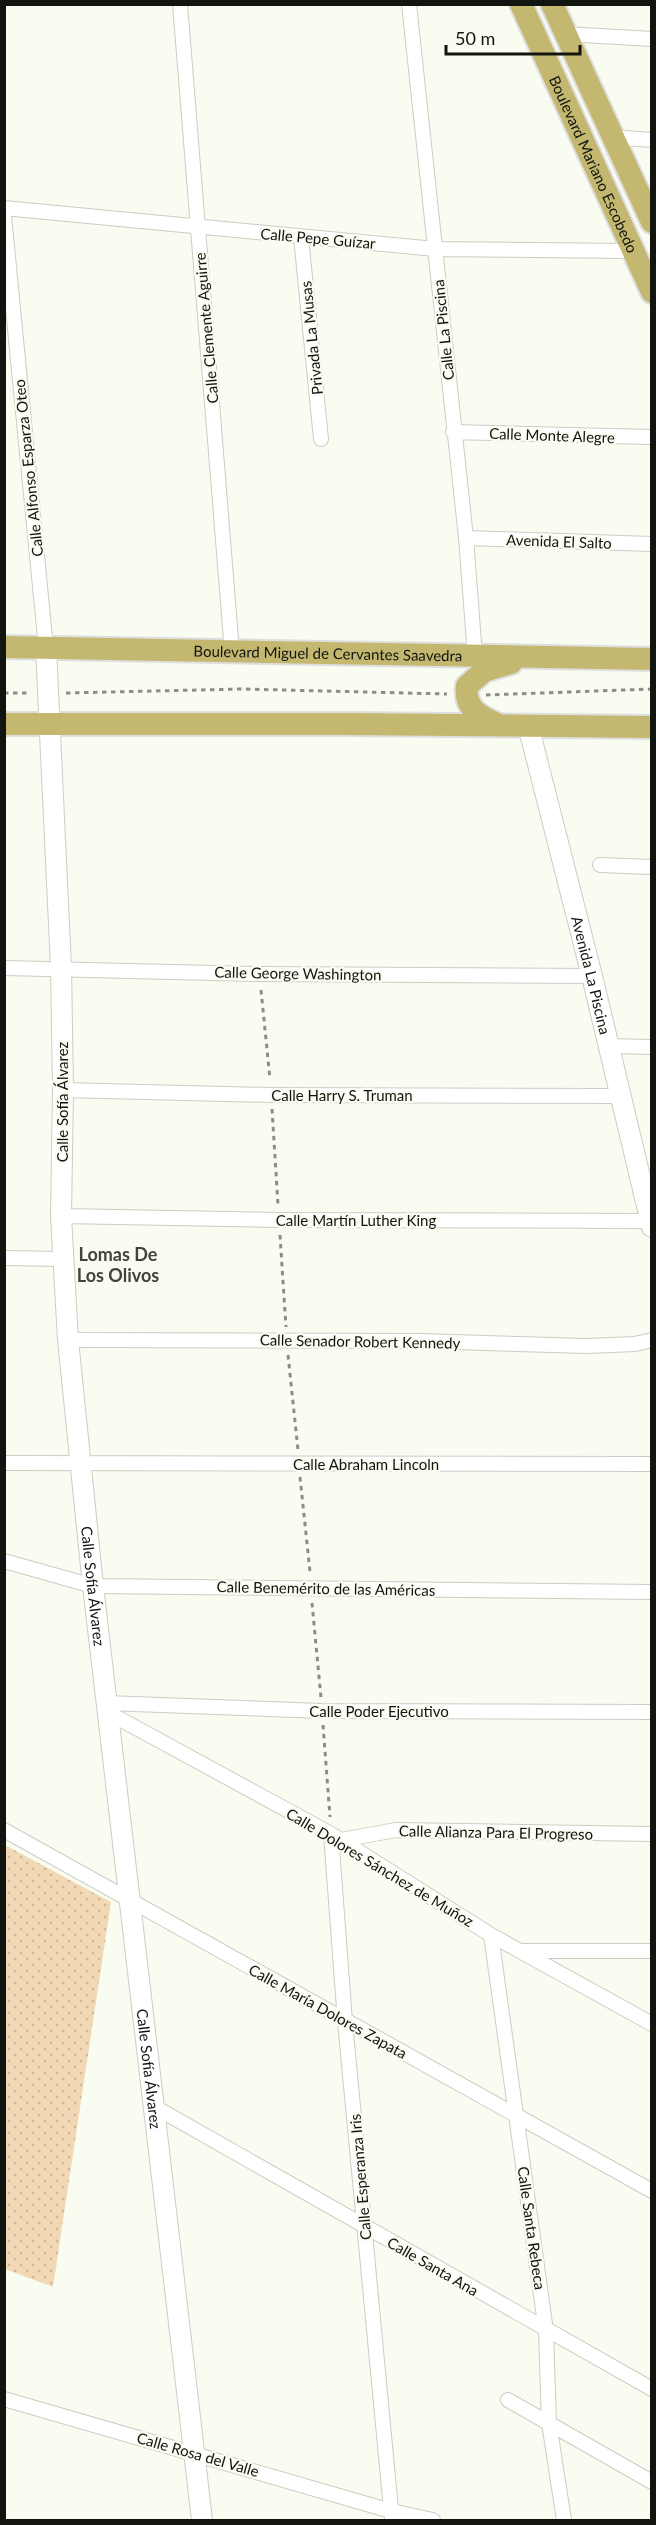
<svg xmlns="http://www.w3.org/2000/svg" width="656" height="2525" font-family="Lato,sans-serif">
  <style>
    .park { fill: url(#park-dots) }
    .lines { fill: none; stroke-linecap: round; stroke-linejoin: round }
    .street-casing { stroke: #cacec2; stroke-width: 16 }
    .secondary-casing { stroke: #cacec2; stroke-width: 22 }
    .primary-casing { stroke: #dedede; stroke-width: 26 }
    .path { stroke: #8b8e86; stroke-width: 3; stroke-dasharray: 4.5 4.5; stroke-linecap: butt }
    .street { stroke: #fff; stroke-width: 14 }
    .secondary { stroke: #fff; stroke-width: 20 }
    .primary { stroke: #c4b870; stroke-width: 22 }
    .labels { text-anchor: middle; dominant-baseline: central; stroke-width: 4.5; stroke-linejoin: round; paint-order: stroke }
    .street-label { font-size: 15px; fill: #121410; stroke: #f9fdf1 }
    .quarter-label { font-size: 18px; font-weight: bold; fill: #41443a; stroke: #f9fdf1 }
  </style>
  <defs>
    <pattern id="park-dots" width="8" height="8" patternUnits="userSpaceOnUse" patternTransform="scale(1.5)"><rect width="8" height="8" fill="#f2d8b4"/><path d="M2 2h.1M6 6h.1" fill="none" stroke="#ceb89a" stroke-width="1.8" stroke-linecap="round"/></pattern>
  </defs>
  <rect width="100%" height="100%" fill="#f9fdf1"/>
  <path class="park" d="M5 1845 111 1902 53 2287 5 2269Z"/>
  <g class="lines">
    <defs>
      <path id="street" d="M180 4 232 652
        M409 4 466 538 475 656
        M566 34 652 39
        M612 137 652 140
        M4 208 435 249 633 251
        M4 216 46 648
        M301 237 321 439
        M453 432 652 437
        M466 538 652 544
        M600 865 652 867
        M4 968 259 974 592 976
        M609 1046 652 1047
        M63 1090 271 1095 620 1096
        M61 1216 279 1220 650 1221
        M4 1258 63 1259
        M68 1340 419 1341 587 1346 635 1344 652 1340
        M4 1463 652 1464
        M4 1561 93 1586 652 1592
        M106 1703 322 1711 652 1712
        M107 1712 331 1834 491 1935 652 2024
        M4 1830 652 2191
        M331 1834 345 2022 392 2520
        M341 1840 396 1830 652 1834
        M491 1935 546 2331 549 2423 564 2520
        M522 1951H652
        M153 2106 652 2389
        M4 2399 391 2511 433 2520
        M508 2400 652 2482"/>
      <g id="secondary">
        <path id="s1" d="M46 648 61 967 63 1090 61 1216 68 1340 93 1586 202 2520"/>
        <path id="s2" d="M528 725 592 976 652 1227"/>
      </g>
      <g id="primary">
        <path id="s3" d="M521 4 652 292"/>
        <path d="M552 4 652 222"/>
        <path id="s4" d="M4 647 652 659"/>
        <path d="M4 724H344L652 727"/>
        <path d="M497 724C479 716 464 708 467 686L484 671 511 663"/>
      </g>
    </defs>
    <use href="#street" class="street-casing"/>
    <use href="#secondary" class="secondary-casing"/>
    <use href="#primary" class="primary-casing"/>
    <path class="path" d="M4 693H30
      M66 693 242 689 447 694
      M486 695 652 689
      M261 990 270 1079
      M272 1109 278 1205
      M280 1235 286 1327
      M288 1355 298 1450
      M300 1477 310 1572
      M312 1603 321 1698
      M323 1725 330 1817"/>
    <use href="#street" class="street"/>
    <use href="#secondary" class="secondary"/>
    <use href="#primary" class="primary"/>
  </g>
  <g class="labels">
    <g class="street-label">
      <text stroke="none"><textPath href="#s3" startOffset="176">Boulevard Mariano Escobedo</textPath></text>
      <text transform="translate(318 238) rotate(5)">Calle Pepe Guízar</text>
      <text transform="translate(206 328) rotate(-95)">Calle Clemente Aguirre</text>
      <text transform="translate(443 330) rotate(-96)">Calle La Piscina</text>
      <text transform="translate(311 338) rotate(-96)">Privada La Musas</text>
      <text transform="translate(552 435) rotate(2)">Calle Monte Alegre</text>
      <text transform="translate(28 468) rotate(-96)">Calle Alfonso Esparza Oteo</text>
      <text transform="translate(559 541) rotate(2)">Avenida El Salto</text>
      <text stroke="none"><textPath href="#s4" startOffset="324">Boulevard Miguel de Cervantes Saavedra</textPath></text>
      <text transform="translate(298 973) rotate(1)">Calle George Washington</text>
      <text stroke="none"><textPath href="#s2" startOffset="258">Avenida La Piscina</textPath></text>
      <text x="342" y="1095">Calle Harry S. Truman</text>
      <text transform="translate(62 1102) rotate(-90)">Calle Sofía Álvarez</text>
      <text x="356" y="1220">Calle Martín Luther King</text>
      <text transform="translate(360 1341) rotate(1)">Calle Senador Robert Kennedy</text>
      <text x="366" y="1464">Calle Abraham Lincoln</text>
      <text stroke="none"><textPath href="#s1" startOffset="940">Calle Sofía Álvarez</textPath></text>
      <text transform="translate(326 1588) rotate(1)">Calle Benemérito de las Américas</text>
      <text x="379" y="1711">Calle Poder Ejecutivo</text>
      <text transform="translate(496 1832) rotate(1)">Calle Alianza Para El Progreso</text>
      <text transform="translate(380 1867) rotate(31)">Calle Dolores Sánchez de Muñoz</text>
      <text transform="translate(328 2011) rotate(29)">Calle María Dolores Zapata</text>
      <text stroke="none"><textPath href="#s1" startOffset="1426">Calle Sofía Álvarez</textPath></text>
      <text transform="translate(360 2177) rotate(-95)">Calle Esperanza Iris</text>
      <text transform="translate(532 2228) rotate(82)">Calle Santa Rebeca</text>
      <text transform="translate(433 2266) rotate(30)">Calle Santa Ana</text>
      <text transform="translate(198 2454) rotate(16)">Calle Rosa del Valle</text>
    </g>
    <g class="quarter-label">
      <text x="118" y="1254">Lomas De<tspan x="118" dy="21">Los Olivos</tspan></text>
    </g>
  </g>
  <rect width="656" height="2525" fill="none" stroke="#121410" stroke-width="12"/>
  <path d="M446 45v9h134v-9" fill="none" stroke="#121410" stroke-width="3"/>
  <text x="455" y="45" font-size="18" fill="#121410" stroke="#f9fdf1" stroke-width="4.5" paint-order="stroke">50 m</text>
</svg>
